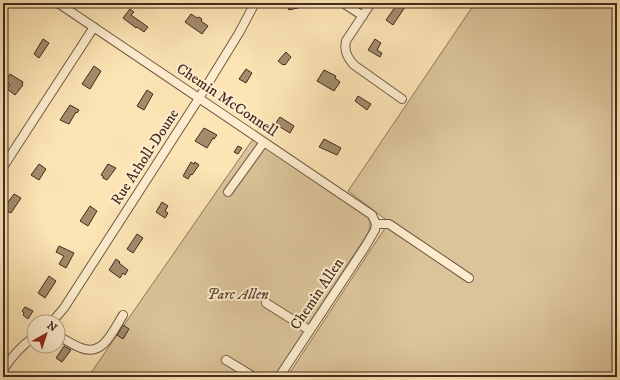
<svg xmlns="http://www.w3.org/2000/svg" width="620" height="380" font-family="'IM FELL DW Pica',serif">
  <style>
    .green { fill: #dcc49a; stroke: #8f775c }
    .building { fill: #a38b6c; stroke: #422a1e }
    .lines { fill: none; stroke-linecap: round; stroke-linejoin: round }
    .minor-casing { stroke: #705844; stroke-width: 10 }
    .minor { stroke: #fdedce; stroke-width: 8 }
    .labels { text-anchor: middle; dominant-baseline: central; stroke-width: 4; stroke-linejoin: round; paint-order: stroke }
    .street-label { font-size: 15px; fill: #422a1e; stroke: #fdedce }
    .park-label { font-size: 15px; font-style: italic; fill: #614937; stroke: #fdedce }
  </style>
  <rect width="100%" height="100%" fill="#fce4b4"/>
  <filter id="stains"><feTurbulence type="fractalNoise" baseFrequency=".005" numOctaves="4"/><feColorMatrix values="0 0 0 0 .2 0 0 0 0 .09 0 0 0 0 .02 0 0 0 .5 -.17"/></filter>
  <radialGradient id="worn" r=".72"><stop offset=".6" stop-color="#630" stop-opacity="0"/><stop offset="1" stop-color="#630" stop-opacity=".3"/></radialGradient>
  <path class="green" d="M475 3H617V377H287L389 222 348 191Z
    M253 139 365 214C371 220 371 225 368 233L274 377H88Z"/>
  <path class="building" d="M284 3H309L310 5 289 10 288 7 285 8Z
    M398 3 405 7 393 25 386 20Z
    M130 9 134 12 131 15 148 27 144 32 137 27 136 28 123 18Z
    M191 14 197 18 199 17 202 19 201 21 208 26 202 34 185 22Z
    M43 39 49 43 39 58 34 54Z
    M375 39 381 43 377 50 382 53 380 57 368 50Z
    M286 52 291 57 285 65 284 64 283 65 278 61Z
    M94 66 101 71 90 89 82 84Z
    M246 69 252 73 246 83 239 79Z
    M324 70 336 76 335 78 340 82 334 91 317 81Z
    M10 74 23 82 22 84 23 85 15 95 7 89 10 85 5 81Z
    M147 90 153 94 144 110 137 106Z
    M358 96 371 104 367 110 355 101Z
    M70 105 79 110 77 113 76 112 69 124 60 120Z
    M280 117 294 126 290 133 275 124Z
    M204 128 217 135 214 139 213 138 207 148 195 141Z
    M324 139 341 148 337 155 319 147Z
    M238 146 242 148 238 154 234 152Z
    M191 162 194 164 195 162 199 165 192 175 191 174 188 179 183 176Z
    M39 164 46 169 39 180 31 175Z
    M108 164 116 168 107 180 103 178V176L101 175Z
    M14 194 21 198 11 213 3 209Z
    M162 202 168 206 165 211 168 213 165 218 156 212Z
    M90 206 97 211 88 226 80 221Z
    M137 234 143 238 133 253 127 249Z
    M59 246 74 253 66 268 59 264 64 256 56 252Z
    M116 259 120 262 119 263 128 270 125 275 123 273 120 278 109 270Z
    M49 276 56 281 45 298 38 293Z
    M25 307 33 311 28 319 23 315 24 313 22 311Z
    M123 325 129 329 123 339 117 335Z
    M64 346 71 350 62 362 56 358Z"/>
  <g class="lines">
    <defs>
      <path id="minor" d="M58 3 372 215 376 224
        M343 3 363 16
        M371 3 346 41C344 51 347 57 354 65L402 99
        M3 167 94 27
        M228 192 264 142
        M376 224H389L469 278
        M266 303 309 330
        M52 322 64 308 196 103 239 33 255 3
        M58 336C66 340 73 345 81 348 103 357 113 331 123 315
        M226 360 254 377
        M3 370C12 356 21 346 34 337
        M279 377 365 247 375 230 376 224"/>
    </defs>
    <use href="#minor" class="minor-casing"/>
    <use href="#minor" class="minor"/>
  </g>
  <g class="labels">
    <g class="street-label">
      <text transform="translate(227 100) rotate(34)">Chemin McConnell</text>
      <text transform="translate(145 157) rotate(-57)">Rue Atholl-Doune</text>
      <text transform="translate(317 294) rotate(-56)">Chemin Allen</text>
    </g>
    <g class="park-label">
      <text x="238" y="294">Parc Allen</text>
    </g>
  </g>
  <rect width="620" height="380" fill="none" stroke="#fce4b4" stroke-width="16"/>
  <rect x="4" y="4" width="612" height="372" fill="none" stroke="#422a1e" stroke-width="2"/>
  <rect x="8" y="8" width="604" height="364" fill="none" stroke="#422a1e"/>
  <g transform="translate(46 334) rotate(39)"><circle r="19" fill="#fdedce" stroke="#b29f88"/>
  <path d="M0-3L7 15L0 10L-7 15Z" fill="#8f2418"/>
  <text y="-6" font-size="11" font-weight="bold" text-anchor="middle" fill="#422a1e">N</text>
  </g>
  <rect width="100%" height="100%" filter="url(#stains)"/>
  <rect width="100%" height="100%" fill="url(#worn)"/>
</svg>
